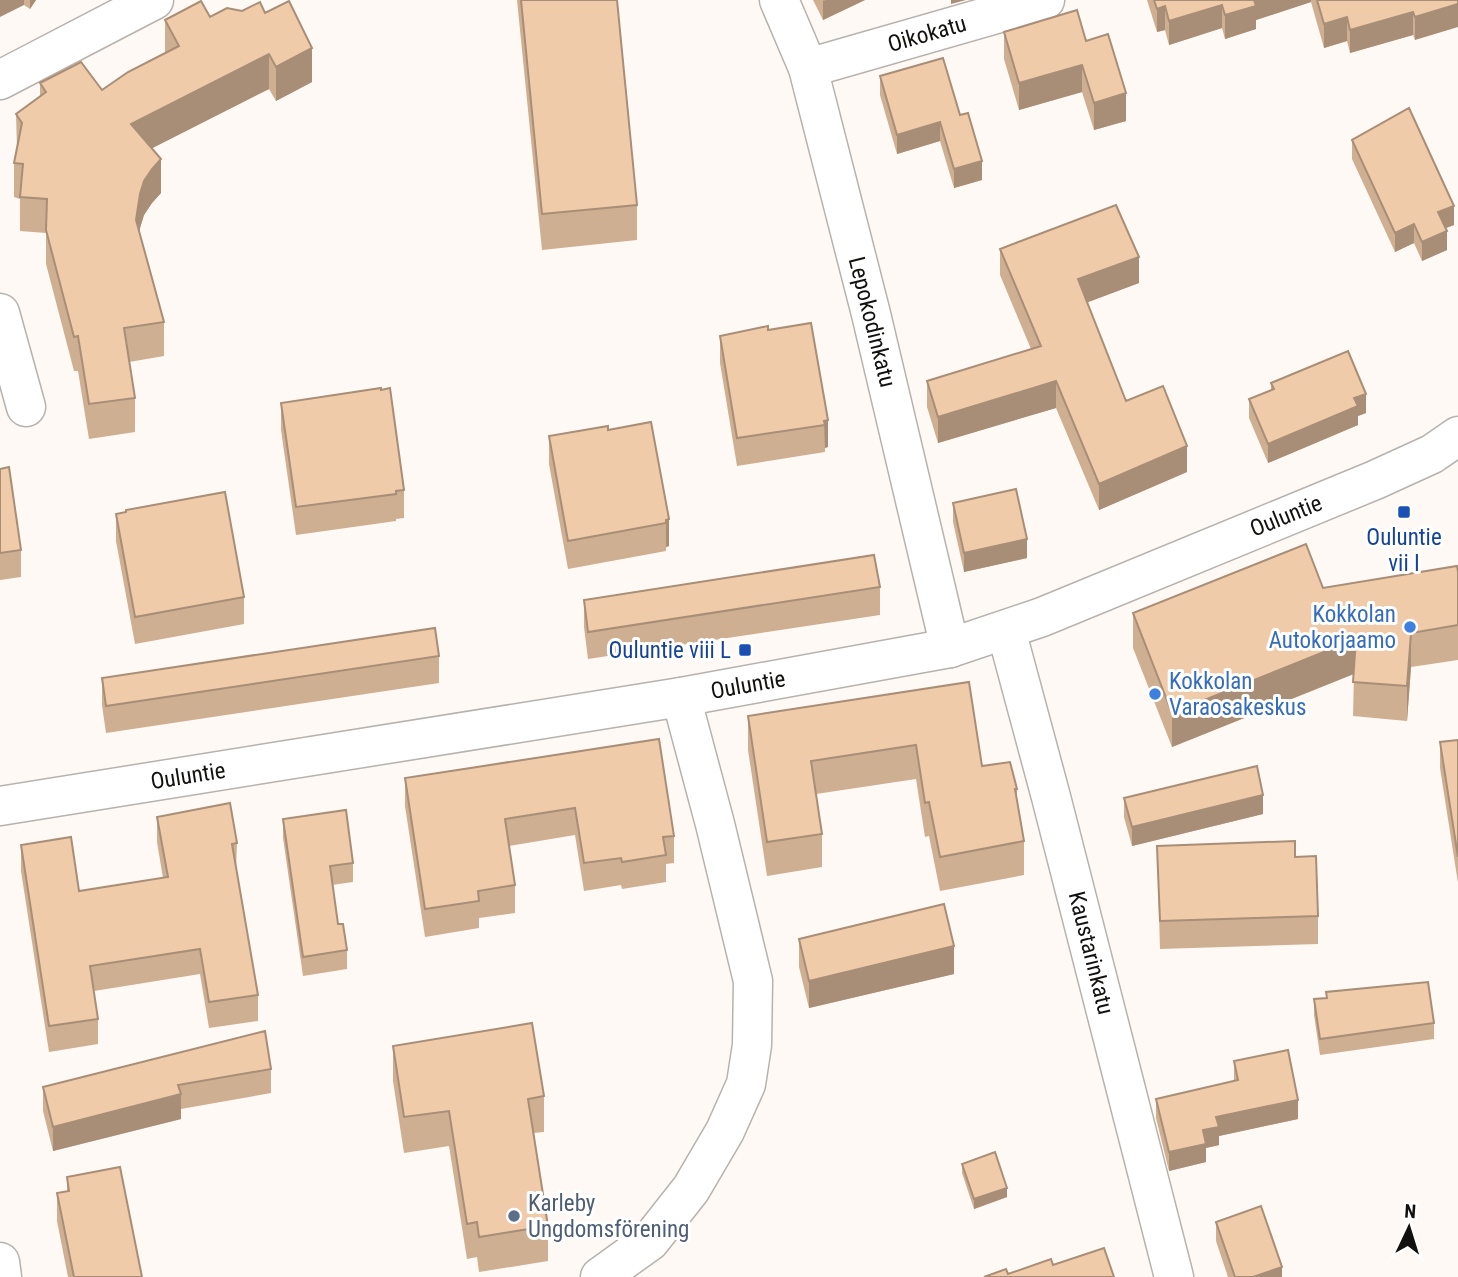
<svg xmlns="http://www.w3.org/2000/svg" width="1458" height="1277" font-family="'Roboto Condensed',sans-serif">
  <style>
    .lines { fill: none; stroke-linecap: round; stroke-linejoin: round }
    .minor-casing { stroke: #b7b2ad; stroke-width: 41 }
    .major-casing { stroke: #b7b2ad; stroke-width: 41 }
    .minor { stroke: #fff; stroke-width: 38 }
    .major { stroke: #fff; stroke-width: 38 }
    .wall { fill: #ceaf92 }
    .shaded-wall { fill: #a88e77 }
    .building { fill: #f0cbaa; stroke: #a88e77; stroke-width: 2 }
    .transit-dot { fill: #1a4fb4; stroke: #fff; stroke-width: 2.5 }
    .shop-dot { fill: #3f7fe0; stroke: #fff; stroke-width: 2.5 }
    .service-dot { fill: #5c6f8a; stroke: #fff; stroke-width: 2.5 }
    .labels { text-anchor: middle; dominant-baseline: central; stroke-width: 6; stroke-linejoin: round; paint-order: stroke }
    .street-label { font-size: 23px; fill: #13110f; stroke: #fff }
    .transit-label { font-size: 23px; fill: #164399; stroke: #fff }
    .shop-label { font-size: 23px; fill: #366cbe; stroke: #fff; text-anchor: end }
    .service-label { font-size: 23px; fill: #4e5e75; stroke: #fff; text-anchor: start }
  </style>
  <rect width="100%" height="100%" fill="#fef9f4"/>
  <g class="lines">
    <defs>
      <path id="minor" d="M779 0 808 68 871 314 950 648
        M808 68 1045 0
        M0 80 154 0
        M0 313 26 407
        M1006 630 1051 797 1174 1277
        M0 1262 2 1277
        M600 1277 650 1241 691 1189 725 1131 746 1084 752 1045 753 981 715 824 681 697"/>
      <path id="major" d="M0 806 681 697 950 648 1042 617 1375 480 1432 454 1458 436"/>
    </defs>
    <use href="#minor" class="minor-casing"/>
    <use href="#major" class="major-casing"/>
    <use href="#minor" class="minor"/>
    <use href="#major" class="major"/>
  </g>
  <path class="wall" d="M0 0H36L30 9 24 5Z
    M517 0H617L637 205V240L542 250Z
    M813 0H865L823 20Z
    M1147 0H1458L1415 40 1413 35 1350 53 1347 41 1324 48 1311 2 1256 20V29L1225 39 1222 28 1169 45 1165 30 1157 32Z
    M242 11 265 13 312 82 276 101 269 89 152 148 161 193 152 203 144 215 139 231 164 322V356L129 362 135 398V432L89 439 78 371H74L46 264V233L20 231V199L14 197V163L17 149 16 114 40 96V83L102 90 165 53V20L210 17Z
    M1004 32 1086 41 1126 121 1094 130 1082 92 1019 110 1004 59Z
    M880 76 960 115 982 180 954 188 940 141 897 154 880 95Z
    M1352 140 1454 225 1446 228 1447 250 1422 261 1414 243 1395 252 1352 159Z
    M1000 249 1139 283 1087 302 1126 401 1187 472 1099 510 1056 408 938 443 927 407V381L1031 349 1000 275Z
    M811 323 828 447 825 448V452L737 466 720 363V336L768 330Z
    M1271 383 1366 413 1358 416V425L1268 463 1249 418V399L1271 390Z
    M281 403 404 490V518L396 519V521L296 535 281 430Z
    M608 430 669 519V546L666 547V551L568 569 549 464V436Z
    M0 469 21 550V577L0 580Z
    M953 503 1027 558 964 572 953 522Z
    M116 514 244 597V624L135 644 116 541Z
    M1458 572V660L1411 667 1407 721 1353 716 1354 674 1172 747 1133 648V613L1323 588Z
    M880 587V615L588 659 584 627V600Z
    M439 656V683L106 733 102 705V678Z
    M969 682 982 766 1017 789V798L1024 841V875L940 891 929 836 925 837 916 779 816 794 822 834V867L767 876 748 750V716Z
    M659 739 674 836V863L666 864V882L622 889 621 885 584 891 575 835 509 846 515 885V913L479 918V928L425 937 405 806V778Z
    M1458 740V883L1440 768V742Z
    M1124 798 1263 814 1132 846 1124 817Z
    M157 817 237 843 236 869 258 995V1021L209 1028 200 974 94 991 98 1019V1044L49 1052 21 871V845L79 891 163 878 157 842Z
    M283 819 353 863V882L332 885 338 924 347 950V969L303 976 283 838Z
    M1157 846 1295 857 1318 916V944L1160 949Z
    M799 939 954 974 809 1008 799 967Z
    M1326 992 1434 1023V1039L1320 1055 1314 1015V999L1326 998Z
    M393 1046 544 1096V1132L534 1133 548 1226V1261L479 1272 477 1257 467 1259 449 1146 404 1153 393 1081Z
    M1234 1061 1298 1119 1219 1136V1145L1206 1148V1162L1169 1171 1156 1118V1099L1234 1081Z
    M271 1069V1093L181 1109V1119L53 1151 43 1111V1087Z
    M962 1164 1007 1197 974 1209 962 1173Z
    M67 1177 142 1277H68L57 1221V1193L67 1192Z
    M1216 1222 1282 1277H1228L1216 1241Z"/>
  <path class="shaded-wall" d="M0 0H24V5L0 17Z
    M30 0H36L30 9Z
    M826 0H865L823 20V1Z
    M951 0H966L951 4Z
    M1254 0H1311V2L1256 20V29L1225 39V15Z
    M1458 4V27L1415 40V17Z
    M1222 5V28L1169 45V21Z
    M1165 6V30L1157 32V9Z
    M1413 12V35L1350 53V30Z
    M1347 17V41L1324 48V24Z
    M312 48V82L276 101V67Z
    M269 54V89L131 159V124Z
    M1082 65V92L1019 110V83Z
    M1126 93V121L1094 130V103Z
    M940 122V141L897 154V135Z
    M161 159V193L152 203 144 215 140 228 136 255V220L140 194 144 181 152 169Z
    M982 161V180L954 188V169Z
    M1454 206V225L1438 231V212Z
    M1414 224V243L1395 252V233Z
    M1447 231V250L1422 261V242Z
    M1139 257V283L1078 306V279Z
    M1056 381V408L938 443V417Z
    M1366 394V413L1358 416V425L1268 463V444L1354 398Z
    M828 420V447L825 448 824 421Z
    M1187 446V472L1099 510V484Z
    M669 519V546L666 547V520Z
    M1027 539V558L964 572V553Z
    M1411 633V667L1407 721V686Z
    M1356 639V673L1172 747V713Z
    M1263 795V814L1132 846V827Z
    M954 946V974L809 1008V981Z
    M181 1094V1119L53 1151V1127Z
    M1298 1100V1119L1219 1136V1145L1206 1148V1162L1169 1171V1152L1203 1130 1216 1117Z
    M1007 1188V1197L974 1209V1199Z
    M1282 1267V1277H1253Z"/>
  <path class="building" d="M521 0H617L637 205 542 214Z
    M1154 0H1254L1256 6 1225 15 1222 5 1169 21 1165 6 1157 9Z
    M1317 0H1458V4L1415 17 1413 12 1350 30 1347 17 1324 24Z
    M201 1 210 17 227 8 242 11 260 2 265 13 289 1 312 48 276 67 269 54 131 124 161 159 152 169 144 181 140 194 136 220 164 322 124 328 135 398 89 404 78 336 74 337 46 230 47 199 20 197 23 164 14 163 22 123 16 114 46 92 40 83 81 62 102 90 128 72 179 46 165 20Z
    M1077 10 1086 41 1108 34 1126 93 1094 103 1082 65 1019 83 1004 32Z
    M943 58 960 115 968 113 982 161 954 169 940 122 897 135 880 76Z
    M1409 108 1454 206 1438 212 1447 231 1422 242 1414 224 1395 233 1352 140Z
    M1116 205 1139 257 1078 279 1126 401 1163 386 1187 446 1099 484 1056 381 938 417 927 381 1041 346 1000 249Z
    M811 323 828 420 824 421 825 425 737 438 720 336 768 326V330Z
    M1348 351 1366 394 1354 398 1358 406 1268 444 1249 399 1274 389 1271 383Z
    M381 388V390L390 388 404 490 396 491V494L296 507 281 403Z
    M651 422 669 519 666 520V523L568 541 549 436 608 426V430Z
    M9 467 21 550 0 553V469Z
    M1016 489 1027 539 964 553 953 503Z
    M225 492 244 597 135 617 116 514 126 512V510Z
    M1306 544 1323 588 1457 566 1458 572V625L1411 633 1407 686 1353 682 1356 639 1172 713 1133 613Z
    M874 555 880 587 588 632 584 600Z
    M435 628 439 656 106 706 102 678Z
    M969 682 982 766 1010 762 1017 789H1015L1024 841 940 857 929 802 925 803 916 745 811 761 822 834 767 842 748 716Z
    M659 739 674 836 663 837 666 855 622 862 621 858 584 863 575 808 505 819 515 885 478 891 479 901 425 909 405 778Z
    M1458 740V857L1440 742Z
    M1257 766 1263 795 1132 827 1124 798Z
    M230 803 237 843 232 844 258 995 209 1002 200 949 90 966 98 1019 49 1026 21 845 71 837 79 891 168 877 157 817Z
    M346 810 353 863 330 866 338 924H343L347 950 303 957 283 819Z
    M1295 841V857L1316 856 1318 916 1160 921 1157 846Z
    M944 904 954 946 809 981 799 939Z
    M1428 982 1434 1023 1320 1039 1314 999 1327 998 1326 992Z
    M532 1023 544 1096 528 1099 548 1226 479 1237 477 1222 467 1224 449 1111 404 1117 393 1046Z
    M265 1031 271 1069 178 1085 181 1094 53 1127 43 1087Z
    M1288 1050 1298 1100 1216 1117 1219 1127 1203 1130 1206 1144 1169 1152 1156 1099 1238 1080 1234 1061Z
    M995 1152 1007 1188 974 1199 962 1164Z
    M120 1167 142 1277H74L57 1193 69 1191 67 1177Z
    M1261 1206 1282 1267 1253 1277H1235L1216 1222Z
    M1104 1248 1114 1277H984L1006 1269 1008 1274 1051 1259 1053 1265Z"/>
  <g class="transit-dot">
    <rect x="1397" y="505" width="14" height="14" rx="3.5"/>
    <rect x="738" y="643" width="14" height="14" rx="3.5"/>
  </g>
  <g class="shop-dot">
    <circle cx="1410" cy="627" r="7"/>
    <circle cx="1155" cy="694" r="7"/>
  </g>
  <circle class="service-dot" cx="514" cy="1216" r="7"/>
  <g class="labels">
    <g class="street-label">
      <text transform="translate(927 34) rotate(-16)">Oikokatu</text>
      <text transform="translate(872 322) rotate(76)">Lepokodinkatu</text>
      <text transform="translate(1286 516) rotate(-22)">Ouluntie</text>
      <text transform="translate(748 685) rotate(-10)">Ouluntie</text>
      <text transform="translate(188 776) rotate(-9)">Ouluntie</text>
      <text transform="translate(1091 953) rotate(76)">Kaustarinkatu</text>
    </g>
    <g class="transit-label">
      <text x="1404" y="537">Ouluntie<tspan x="1404" dy="26">vii I</tspan></text>
      <text x="731" y="650" text-anchor="end">Ouluntie viii L</text>
    </g>
    <g class="shop-label">
      <text x="1396" y="614">Kokkolan<tspan x="1396" dy="26">Autokorjaamo</tspan></text>
      <text x="1169" y="681" text-anchor="start">Kokkolan<tspan x="1169" dy="26">Varaosakeskus</tspan></text>
    </g>
    <g class="service-label">
      <text x="528" y="1203">Karleby<tspan x="528" dy="26">Ungdomsförening</tspan></text>
    </g>
  </g>
  <g transform="translate(1409 1228) rotate(4)" stroke="#ffffff" stroke-width="5" paint-order="stroke">
  <path d="M0-5L12 26L0 18L-12 26Z" fill="#13110f"/>
  <text y="-10" font-size="19" font-weight="bold" text-anchor="middle" fill="#13110f">N</text>
  </g>
</svg>
